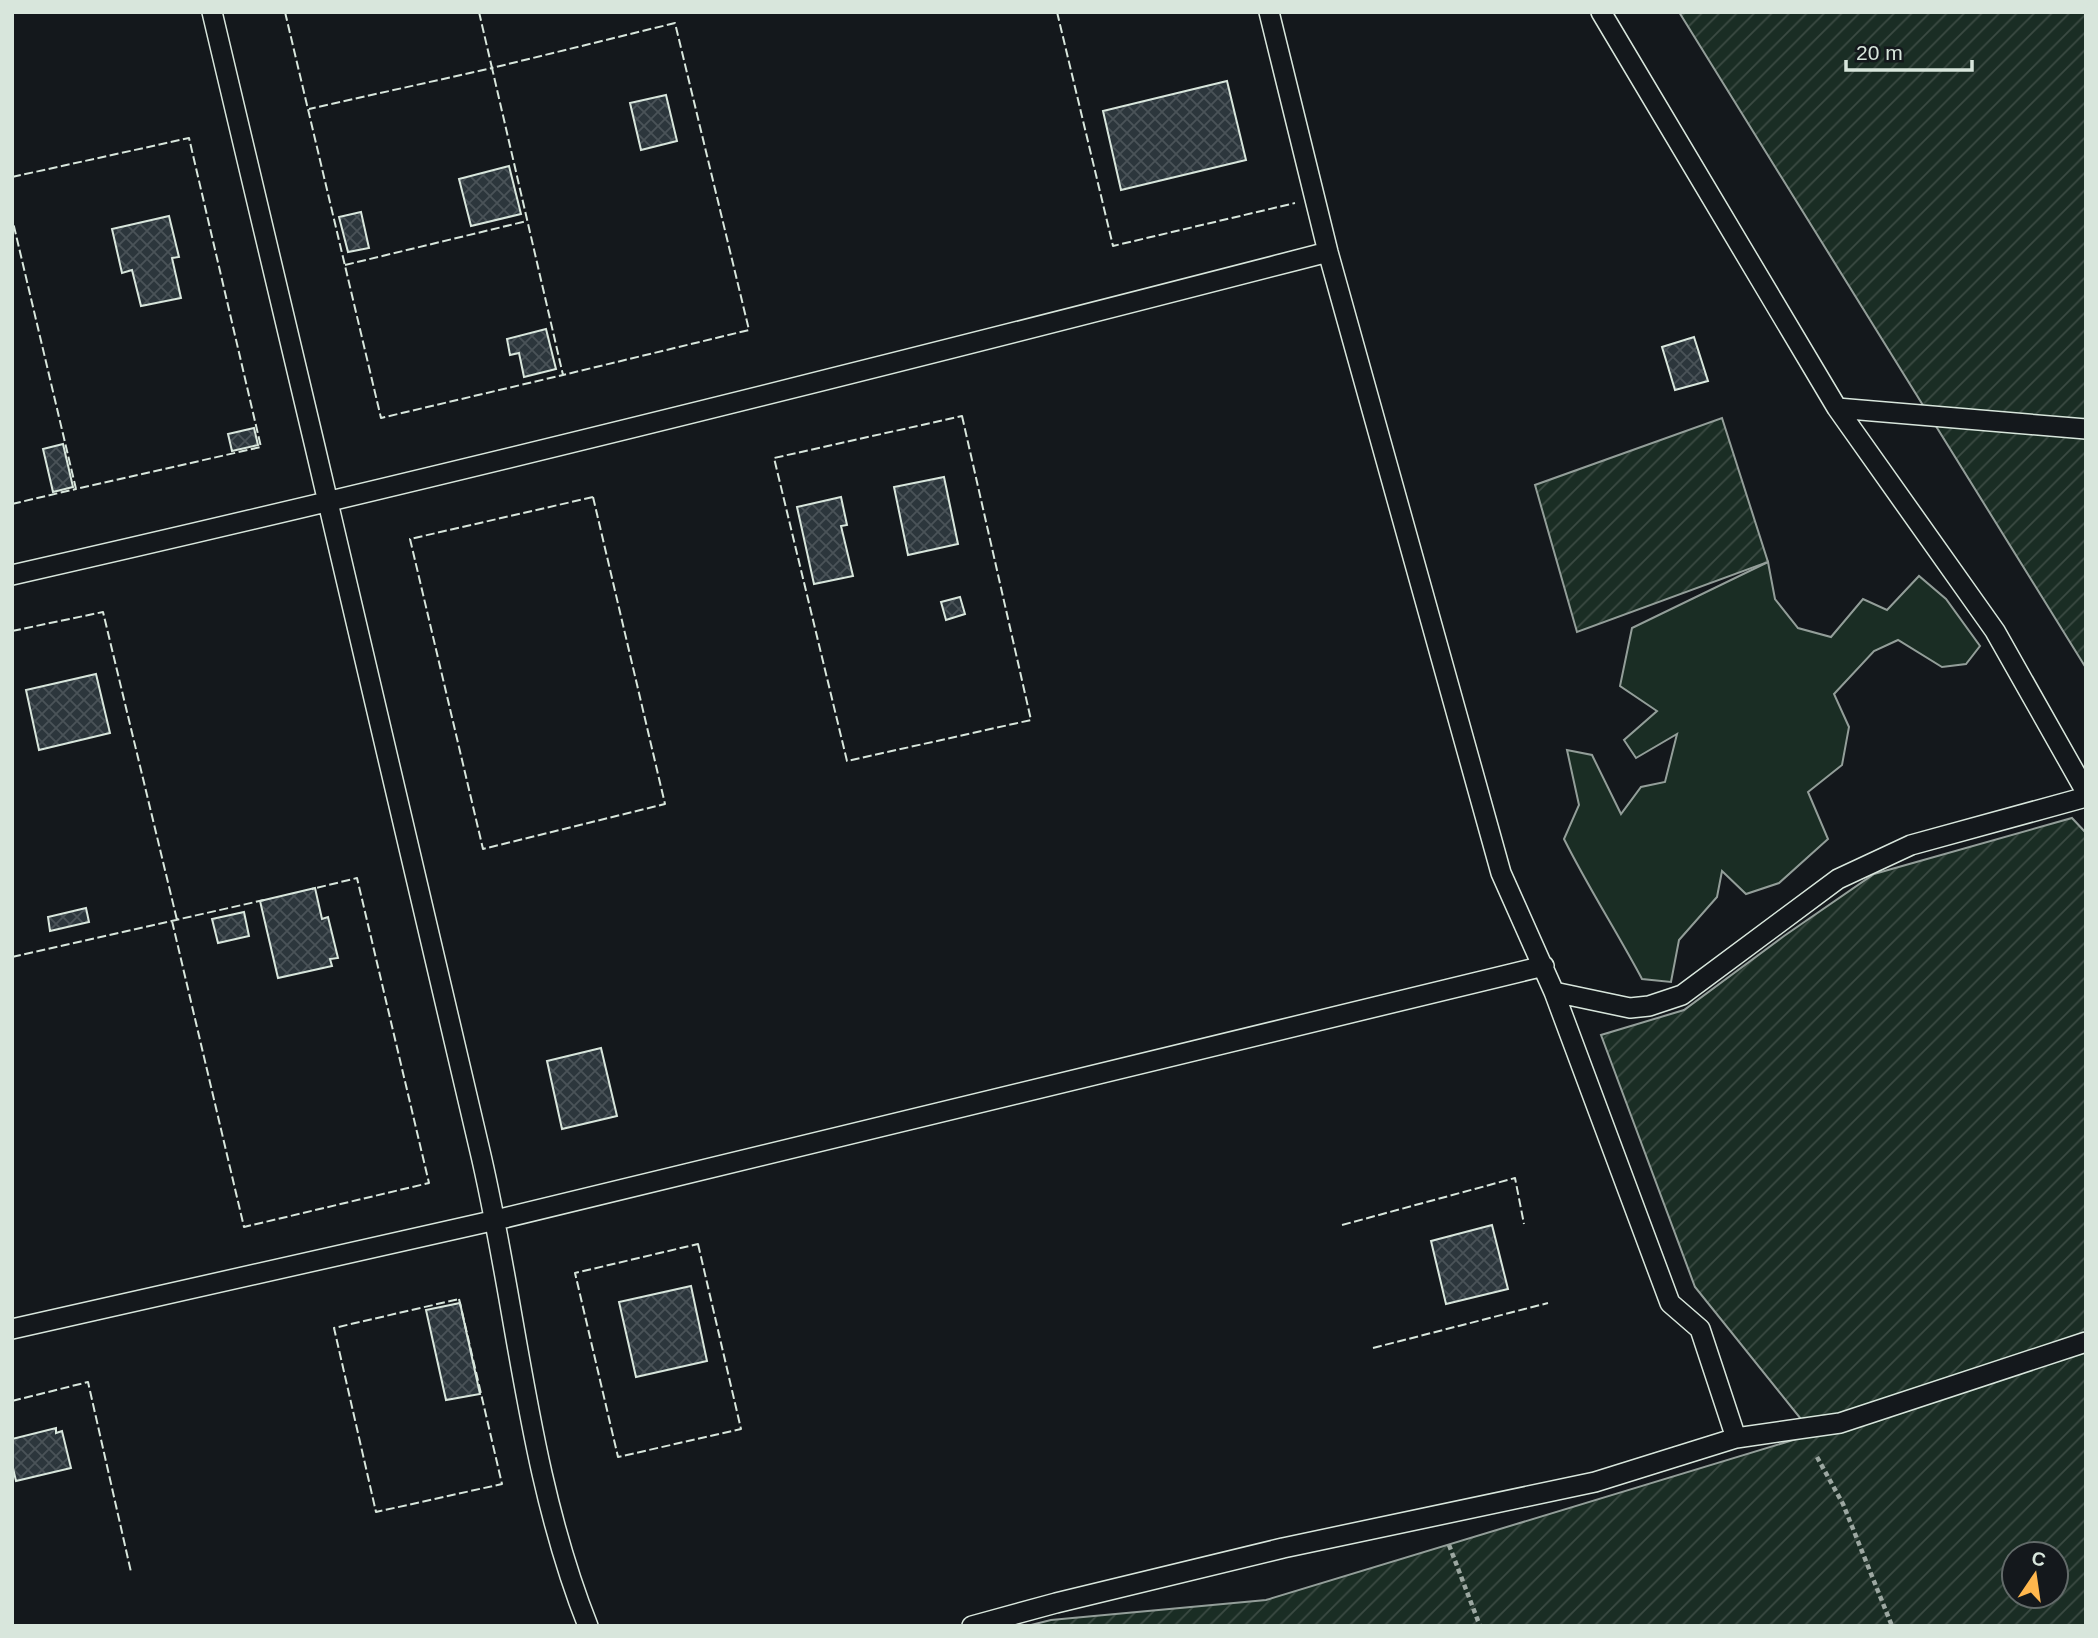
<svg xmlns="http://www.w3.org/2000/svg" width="2098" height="1638" font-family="Arial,sans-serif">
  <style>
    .grass { fill: #1a2d24; stroke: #939e99; stroke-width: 2 }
    .garden { fill: url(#garden-furrows); stroke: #939e99; stroke-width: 2; fill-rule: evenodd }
    .building { fill: url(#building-cross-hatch); stroke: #d8e6dc; stroke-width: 2 }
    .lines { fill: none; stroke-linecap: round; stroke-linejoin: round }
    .lane-casing { stroke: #d8e6dc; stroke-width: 22 }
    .path { stroke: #9da8a2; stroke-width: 4.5; stroke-dasharray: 5 3.5; stroke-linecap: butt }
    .lane { stroke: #14181c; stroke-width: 19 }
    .fence { stroke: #d8e6dc; stroke-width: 2; stroke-dasharray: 9 3.5; stroke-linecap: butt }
  </style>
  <defs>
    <pattern id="garden-furrows" width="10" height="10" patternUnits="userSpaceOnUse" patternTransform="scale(1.75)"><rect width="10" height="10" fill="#1a2d24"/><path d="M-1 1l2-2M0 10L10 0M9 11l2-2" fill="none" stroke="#3b4b43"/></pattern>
    <pattern id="building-cross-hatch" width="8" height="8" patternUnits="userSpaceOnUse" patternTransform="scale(1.75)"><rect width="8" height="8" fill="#2c363c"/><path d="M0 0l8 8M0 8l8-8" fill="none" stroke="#4a5358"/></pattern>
  </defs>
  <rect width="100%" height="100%" fill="#14181c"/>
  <path class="grass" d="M1768 562 1775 599 1798 628 1831 637 1863 599 1887 610 1919 576 1946 599 1980 646 1966 664 1942 667 1898 640 1874 651 1834 694 1849 727 1842 765 1808 792 1828 839 1779 883 1746 894 1722 871 1717 897 1679 940 1671 982 1642 979C1617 932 1588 887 1564 839L1579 805 1567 750 1592 755 1621 814 1641 787 1665 782 1677 734 1636 758 1624 740 1657 711 1620 686 1632 628Z"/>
  <path class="garden" d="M1679 12H2086V668Z
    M1722 418 1768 562 1577 632 1535 485Z
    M2072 818 2086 833V1626H1027L1051 1620 1266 1600 1813 1434 1695 1287 1601 1035 1684 1010 1784 936 1874 874ZM2014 1554H2056V1596H2014Z"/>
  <path class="building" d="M1227 81 1246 160 1121 190 1103 111Z
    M666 95 677 141 641 150 630 103Z
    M509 166 521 214 471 226 459 179Z
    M361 212 369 248 348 252 339 217Z
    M169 216 179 257 172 258 181 298 141 306 132 270 122 273 112 229Z
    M546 329 556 369 524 377 519 353 510 355 507 339Z
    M1694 337 1708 381 1675 390 1662 347Z
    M254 428 258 445 232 451 228 434Z
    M63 444 73 487 53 492 43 449Z
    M944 477 958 544 908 555 894 487Z
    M841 497 847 525 841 526 853 576 814 584 797 507Z
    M960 597 965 614 946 620 941 602Z
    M96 674 110 733 39 750 26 690Z
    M315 888 322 919 328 917 338 958 330 959 332 966 278 978 260 901Z
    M86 908 89 922 50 931 48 917Z
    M244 912 249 936 218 943 212 919Z
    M601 1048 617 1116 562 1129 547 1061Z
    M1492 1225 1508 1289 1446 1304 1431 1241Z
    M691 1286 707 1361 636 1377 619 1302Z
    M460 1303 480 1394 446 1400 426 1310Z
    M56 1428V1433L62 1431 71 1468 16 1481 12 1464V1439Z"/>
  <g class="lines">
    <defs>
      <path id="lane" d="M212 12C302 390 391 769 479 1147 517 1306 527 1473 588 1626
        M1601 12 1837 408 1995 631 2086 792
        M1837 408 2086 429
        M12 575C453 475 891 365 1328 252
        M1554 992 1630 1008 1649 1006 1682 995 1838 879 1911 845 2086 797
        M12 1329 496 1220 1544 966
        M1736 1438 1840 1423 2086 1342
        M972 1626 1056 1603 1283 1548 1595 1482 1736 1438 1700 1329 1670 1303 1554 992 1501 873 1328 252 1269 12"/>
    </defs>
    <use href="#lane" class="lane-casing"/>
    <path class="path" d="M1817 1457 1843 1504 1892 1626
      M1449 1545 1480 1626"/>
    <use href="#lane" class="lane"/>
    <path class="fence" d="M285 12 381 418 563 375 492 68 309 109
      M479 12 492 68 675 23 749 330 563 375
      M1057 12 1113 246 1295 203
      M12 177 189 138 261 447 76 489 12 218
      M345 265 527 221
      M962 416 1031 720 847 761 774 458Z
      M593 497 665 804 483 849 410 539Z
      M12 504 76 489
      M12 631 103 612 177 920
      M172 921 244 1227 429 1183 357 878 312 889
      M12 957 264 900
      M1342 1225 1515 1178 1524 1224
      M698 1244 741 1429 618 1457 575 1273Z
      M459 1299 502 1484 376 1512 334 1328Z
      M1373 1348 1548 1303
      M12 1401 88 1382 131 1572"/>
  </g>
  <rect width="2098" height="1638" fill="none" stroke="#d8e6dc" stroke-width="28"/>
  <g transform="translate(2035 1575) rotate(13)"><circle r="33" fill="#14181c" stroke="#626a69" stroke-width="2"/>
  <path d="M0-5L12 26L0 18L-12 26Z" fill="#ffb74d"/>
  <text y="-10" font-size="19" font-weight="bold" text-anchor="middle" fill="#d8e6dc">С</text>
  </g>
  <path d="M1846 60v10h126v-10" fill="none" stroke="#d8e6dc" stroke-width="3.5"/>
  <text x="1856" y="60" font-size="21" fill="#d8e6dc" stroke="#14181c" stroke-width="5" paint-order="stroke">20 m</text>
</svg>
